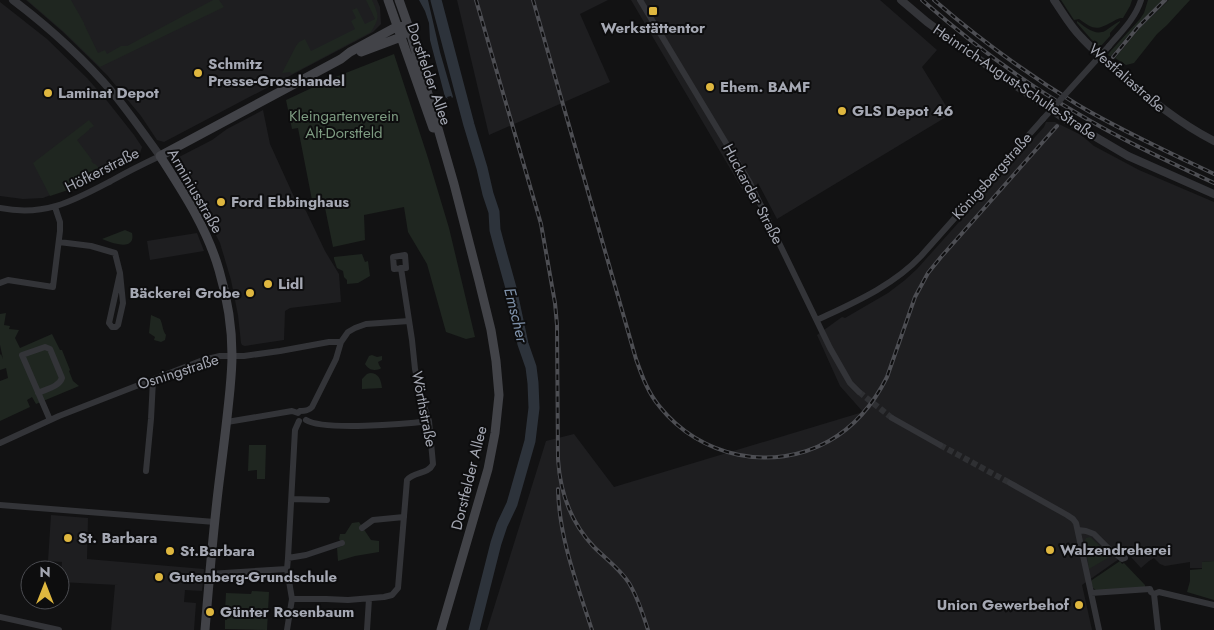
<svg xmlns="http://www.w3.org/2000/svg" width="1214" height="630" font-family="Jost,sans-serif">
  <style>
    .built { fill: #1e1e20 }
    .green { fill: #1f2620 }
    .water { fill: #2d333b }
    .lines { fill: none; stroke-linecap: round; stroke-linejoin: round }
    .river { stroke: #2d333b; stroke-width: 11 }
    .minor-tunnel { stroke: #2f3033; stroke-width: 6; stroke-dasharray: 6 3; stroke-linecap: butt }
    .minor { stroke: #333438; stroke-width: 6 }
    .tertiary { stroke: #333438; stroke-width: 8 }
    .secondary { stroke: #424348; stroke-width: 9 }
    .rail-casing { stroke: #4d4e53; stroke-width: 4 }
    .rail { stroke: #0d0d0e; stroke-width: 2; stroke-dasharray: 5.5; stroke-linecap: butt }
    .minor-bridge { stroke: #333438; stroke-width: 6 }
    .poi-dot { fill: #dfb73f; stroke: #0d0d0e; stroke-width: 2 }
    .labels { text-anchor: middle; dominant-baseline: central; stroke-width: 4; stroke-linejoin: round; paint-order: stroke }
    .poi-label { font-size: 15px; font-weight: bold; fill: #a5a8b3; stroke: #0d0d0e; text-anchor: start }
    .street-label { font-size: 15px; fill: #a5a8b3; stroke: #0d0d0e }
    .park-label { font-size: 15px; fill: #7e9c82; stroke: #0d0d0e }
    .water-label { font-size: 16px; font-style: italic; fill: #7f92ab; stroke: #0d0d0e }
  </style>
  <rect width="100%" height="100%" fill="#121213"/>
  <path class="built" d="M26 0H377L380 7 381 24 373 32 164 142 157 140 141 116 107 75 63 32Z
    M457 0H608L580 14 610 82 489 135Z
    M631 0H880L937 50 922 67 951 114 777 219 758 183 749 198 748 199Z
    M1162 0H1169L1140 28 1115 58 1111 56 1128 36Z
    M0 2 47 39 87 78 108 102 134 135 142 147 140 153 61 191 43 198 23 199 0 196Z
    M263 110 270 144 295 199 306 211 325 251 339 274 341 302 290 308 285 311 284 340 245 346 242 345 241 343 238 315 231 280 220 243 202 208 176 166V163L179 157 212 140 227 129Z
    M1046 122H1055L1081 135 1094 146 1139 170 1214 202V561L1202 562V568H1190V562L1165 566 1160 564 1154 558 1149 561 1141 568 1131 557 1126 554 1082 585 1092 630H487L546 441 574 434 614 487 863 412 840 386 817 335 842 317 845 318 888 293 905 280 917 269 1044 127Z
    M197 233 204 251 150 260 147 241Z
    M51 515 88 518 87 559 204 569 202 591 185 590 184 602 196 603 194 630H111L115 585H118L60 582 62 562 48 561Z"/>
  <path class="green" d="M27 0H71L84 23V24L98 53 105 50 107 54 121 46H127L213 0H219L224 7 100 67 64 32Z
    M366 0H372C379 16 380 17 371 32L292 74 290 72 282 73 296 46 299 42 305 39 311 51 355 29 351 21 356 18 352 10 357 8 365 24 375 19Z
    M1061 0H1132L1130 6 1123 18C1118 18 1116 20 1112 22 1096 31 1093 29 1079 19L1074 20Z
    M1148 0H1162L1128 36 1111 56H1109L1108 55 1109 53 1140 19 1144 13Z
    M1169 0H1190L1167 25 1157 34 1134 63 1126 65 1115 58 1140 28Z
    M1077 21C1085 27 1095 36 1105 31 1110 28 1114 24 1120 21V22L1110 33V36L1100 47 1091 39 1077 23Z
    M394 54 428 158 449 228 475 337 466 339 446 332 427 264 408 232 404 207 364 215 365 240 333 247 323 198 312 200 298 128 292 129 286 100 333 78Z
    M89 120 94 126 89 129V130L77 140 92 160 91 161 94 164H95L103 172 71 189 50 196 33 163Z
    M125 230 132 233C136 252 112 243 102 239Z
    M362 254 365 262 368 261 370 276 358 283 347 284V280L344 277 343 271 337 268 334 259V257Z
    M6 313 4 325 10 326 9 329 19 330 15 338 20 348 52 334 60 350H62L70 370 69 371 73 381 79 386 36 404 32 397 27 400 30 407 0 421V381L8 378 6 368 0 370V355L1 354 3 359 0 345V314Z
    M151 315 160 319C163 324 162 330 166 335L165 340 161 342 154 340 155 337 149 333Z
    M372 355 377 357 382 356V360L378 362 379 365 381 368 380 369C373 371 369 370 365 364L369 356Z
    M370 373C379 373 381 380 382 388L362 389V379L367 374Z
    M249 445H266L265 479H257V470L248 471Z
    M359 522 371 540 379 541V552L355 556 338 561 337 548 342 546V543L339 539 340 534H345L352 523Z
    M1090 537 1111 556 1089 569 1085 541 1086 538Z
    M1120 561 1122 564 1124 563 1145 585V587L1097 591 1093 588 1091 582 1092 580Z
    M1214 561V600L1187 592 1190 581V570L1202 569V562Z
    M252 591 269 592 267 630 225 629V620H227L228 612 225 611 226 593 251 594Z"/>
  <path class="water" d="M419 0H428L440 52 453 97 452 98 451 96 447 97 448 99 445 97 430 40 429 23 425 11Z"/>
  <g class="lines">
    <path class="river" d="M436 0 469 125 482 168 488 194 494 212 495 230 499 245 511 288 523 344 531 367 533 383 534 408 530 441 512 504 502 525 496 543 474 630"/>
    <path class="minor-tunnel" d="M859 392 892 418
      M940 445 1010 483"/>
    <path class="minor" d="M640 0 750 183 830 348 850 383 859 392
      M1109 46C1121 32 1135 19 1141 0
      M0 208C45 217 73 201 111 181 127 172 143 164 160 156
      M59 242 91 246 115 253 120 273 123 303 118 325 116 327H112L109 323 120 273
      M405 255 406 268 394 269 393 257Z
      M0 283 8 280 53 287 60 231V222L55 207
      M817 320C853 303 893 286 921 256L1043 119
      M38 393C46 389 59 387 62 378L50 349 45 347 22 355 50 420
      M892 418 940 445
      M306 420C323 431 406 424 429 421
      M227 422 292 411 298 413 300 411C306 410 307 412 312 407L336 359 341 342 348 332 355 328 366 324 409 321
      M0 443 59 416 203 360 220 356H244L280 351 329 342H341
      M146 471 151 419 153 380
      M1010 483 1067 515 1073 519 1076 523 1099 630
      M292 499 327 500
      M0 505 215 522
      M362 528 373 520 404 517
      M1078 530 1086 531 1094 534 1107 547 1122 559 1125 558
      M288 558 306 555 342 543
      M209 574 287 569
      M1091 593 1150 589 1151 592 1154 594 1159 592 1214 605
      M1154 594 1158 630
      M292 599H326L348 600 384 597 392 595 398 588 407 480C414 471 428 475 433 464L429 421 422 400 415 369 412 340 401 268
      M0 617 59 630
      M287 630 292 599 287 569 288 558 295 430 299 421
      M367 630 369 599"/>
    <path class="tertiary" d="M13 0C50 28 84 59 114 94 130 114 145 135 160 156
      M901 0 927 22 1009 81 1065 119 1128 156 1214 194
      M1054 0C1063 13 1070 26 1081 37 1093 50 1107 62 1121 74 1150 99 1179 123 1214 141"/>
    <path class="secondary" d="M388 0 433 128
      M399 0 409 28 454 184 479 281 491 330 496 361 499 395 495 433 488 469 441 630
      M361 52 401 37 404 34
      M205 630C209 581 213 532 219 483 223 452 227 421 230 389 231 378 232 367 232 355 232 327 227 297 219 270 207 228 183 192 160 156L341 59 350 52 398 26 409 28"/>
    <defs>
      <path id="rail" d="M476 0 541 224 555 303 557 325 558 459C560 492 571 523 594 547 606 559 620 569 629 583 638 598 643 614 648 630
        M533 0 636 359C642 376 648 393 660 407 700 457 772 473 829 441 854 427 874 403 887 377L915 297 928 273 941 257 1057 126
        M922 0C970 42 1020 80 1075 112 1120 139 1167 161 1214 183
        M934 0C979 39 1027 74 1078 105 1122 131 1168 152 1214 174
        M1113 57 1138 27 1165 0
        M558 489C559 538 577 584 592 630"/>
    </defs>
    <use href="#rail" class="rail-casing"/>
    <use href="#rail" class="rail"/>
    <path class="minor-bridge" d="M1043 119 1109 46"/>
  </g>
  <g class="poi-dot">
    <rect x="648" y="6" width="10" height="10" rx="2.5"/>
    <circle cx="198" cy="73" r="5"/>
    <circle cx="710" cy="87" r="5"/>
    <circle cx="48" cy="93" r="5"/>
    <circle cx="842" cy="111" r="5"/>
    <circle cx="221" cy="202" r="5"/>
    <circle cx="268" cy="284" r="5"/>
    <circle cx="250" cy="293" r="5"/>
    <circle cx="68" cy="538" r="5"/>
    <circle cx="1050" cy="550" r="5"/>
    <circle cx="170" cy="551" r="5"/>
    <circle cx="159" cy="577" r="5"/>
    <circle cx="1079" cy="605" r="5"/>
    <circle cx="210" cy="612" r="5"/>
  </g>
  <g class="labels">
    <g class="poi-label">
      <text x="653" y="28" text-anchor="middle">Werkstättentor</text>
      <text x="208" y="64">Schmitz<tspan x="208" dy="17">Presse-Grosshandel</tspan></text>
      <text x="720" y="87">Ehem. BAMF</text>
      <text x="58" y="93">Laminat Depot</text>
      <text x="852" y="111">GLS Depot 46</text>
      <text x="231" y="202">Ford Ebbinghaus</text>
      <text x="278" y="284">Lidl</text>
      <text x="240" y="293" text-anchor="end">Bäckerei Grobe</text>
      <text x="78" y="538">St. Barbara</text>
      <text x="1060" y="550">Walzendreherei</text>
      <text x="180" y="551">St.Barbara</text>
      <text x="169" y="577">Gutenberg-Grundschule</text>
      <text x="1069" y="605" text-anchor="end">Union Gewerbehof</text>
      <text x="220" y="612">Günter Rosenbaum</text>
    </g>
    <g class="street-label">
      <text transform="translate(429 74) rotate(71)">Dorstfelder Allee</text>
      <text transform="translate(1127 78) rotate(41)">Westfaliastraße</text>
      <text transform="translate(1015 82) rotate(34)">Heinrich-August-Schulte-Straße</text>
      <text transform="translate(102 170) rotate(-27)">Höfkerstraße</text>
      <text transform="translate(992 176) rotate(-48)">Königsbergstraße</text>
      <text transform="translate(195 191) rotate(60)">Arminiusstraße</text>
      <text transform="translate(753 194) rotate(62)">Huckarder Straße</text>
      <text transform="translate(178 372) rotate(-18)">Osningstraße</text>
      <text transform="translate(424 409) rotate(79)">Wörthstraße</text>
      <text transform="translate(469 478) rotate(-76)">Dorstfelder Allee</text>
    </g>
    <g class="park-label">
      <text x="344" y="116">Kleingartenverein<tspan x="344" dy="17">Alt-Dorstfeld</tspan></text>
    </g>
    <g class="water-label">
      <text transform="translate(516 315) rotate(76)">Emscher</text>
    </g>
  </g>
  <g transform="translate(45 585)"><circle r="24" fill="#0d0d0e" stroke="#4a4b50"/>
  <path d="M0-4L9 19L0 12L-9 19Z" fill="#dfb73f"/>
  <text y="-8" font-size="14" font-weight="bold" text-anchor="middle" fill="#a5a8b3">N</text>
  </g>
</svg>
